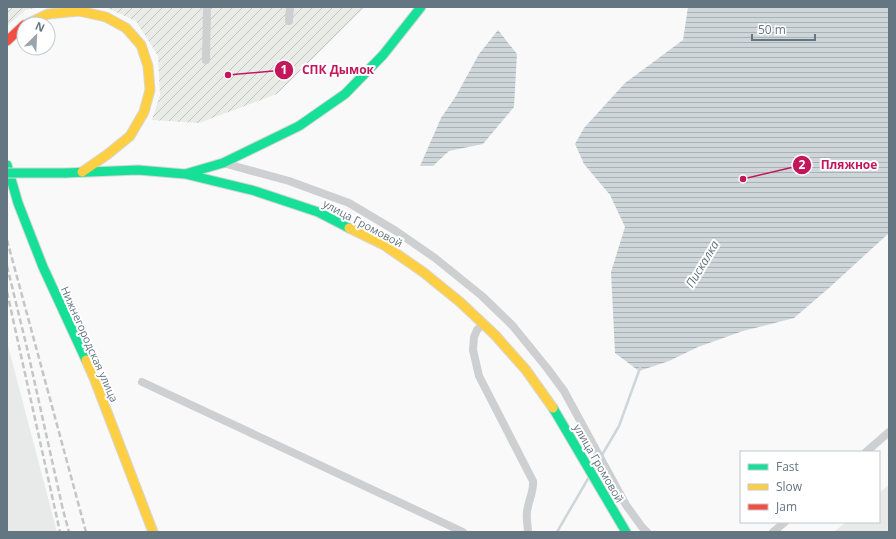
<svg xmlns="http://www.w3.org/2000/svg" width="896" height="539" font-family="'Open Sans',sans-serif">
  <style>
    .built { fill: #e8e9e9 }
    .garden { fill: url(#garden-furrows) }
    .water { fill: url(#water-rules) }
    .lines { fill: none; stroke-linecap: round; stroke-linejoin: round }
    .stream { stroke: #ced6d9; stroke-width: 2.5 }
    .fast-casing { stroke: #d5d6d7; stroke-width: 11 }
    .slow-casing { stroke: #d5d6d7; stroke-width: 11 }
    .jam-casing { stroke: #d5d6d7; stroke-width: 11 }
    .street { stroke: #cecfd0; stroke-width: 8 }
    .fast { stroke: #16e098; stroke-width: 9 }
    .slow { stroke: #ffcf43; stroke-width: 9 }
    .jam { stroke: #f24e42; stroke-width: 9 }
    .rail { stroke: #c3c5c6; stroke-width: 2.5; stroke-dasharray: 6 3; stroke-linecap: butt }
    .fast-bridge-casing { stroke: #d5d6d7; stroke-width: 11; stroke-linecap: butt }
    .fast-bridge { stroke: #16e098; stroke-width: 9 }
    .labels { text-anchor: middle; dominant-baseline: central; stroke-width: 4; stroke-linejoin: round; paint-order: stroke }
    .street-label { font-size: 11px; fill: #657683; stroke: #fff }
    .water-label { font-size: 12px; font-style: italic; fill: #60757c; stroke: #fff }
    .leader { fill: none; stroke: #c2185b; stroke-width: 1.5 }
    .callout-dot { fill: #c2185b; stroke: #fff; stroke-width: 1.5 }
    .mark-label { font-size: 12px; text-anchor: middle; font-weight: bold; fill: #fff }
    .callout-label { font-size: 12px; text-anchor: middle; font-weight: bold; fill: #c2185b; stroke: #fff; stroke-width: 4; stroke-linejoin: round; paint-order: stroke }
  </style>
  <defs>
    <pattern id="garden-furrows" width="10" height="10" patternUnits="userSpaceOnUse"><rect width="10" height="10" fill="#e8ebe6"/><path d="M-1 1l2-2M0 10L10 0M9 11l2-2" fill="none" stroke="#c0c3c0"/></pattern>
    <pattern id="water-rules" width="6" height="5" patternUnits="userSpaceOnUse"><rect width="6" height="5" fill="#ced6d9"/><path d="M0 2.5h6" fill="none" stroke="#abb2b5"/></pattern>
  </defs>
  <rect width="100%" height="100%" fill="#f9f9f9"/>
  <path class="built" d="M7 342 57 532H7Z
    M889 485V532H834L846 522H879V493Z"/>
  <path class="garden" d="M7 7H40L26 10 7 26Z
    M105 7H365L277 94 199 123 152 120 160 95 158 56 136 21Z"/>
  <path class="water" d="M688 7H889V233L829 288 794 318 743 331 698 347 669 361 639 371 615 353 611 272 625 227 610 195 584 164 575 144 584 128 625 83 683 40Z
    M498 30 517 54 514 107 483 144 449 151 433 166H420L441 118 456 96 479 54Z"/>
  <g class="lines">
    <path class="stream" d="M602 455 619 426 640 368
      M594 469 599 459
      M557 532 589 477"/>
    <defs>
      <path id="fast" d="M7 165 18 203 43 267 86 360
        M65 173 138 170 185 174 255 191 318 212 349 228
        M185 174 223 163 299 126 345 94 383 55 421 7
        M553 408 626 532"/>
      <path id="slow" d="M27 24 48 14 79 11 106 17 126 28 141 45 148 66 150 90 144 112 130 136 108 154 82 172
        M349 228 384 245 423 272 460 302 495 335 526 370 553 408
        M86 360 94 378 153 532"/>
      <path id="jam" d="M7 41 24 25"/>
    </defs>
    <use href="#fast" class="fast-casing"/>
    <use href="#slow" class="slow-casing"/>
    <use href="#jam" class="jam-casing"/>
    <path class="street" d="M289 21 290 7
      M206 60 207 7
      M223 163 289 181 349 203 396 231 435 258 482 296 512 325 547 368 564 391 626 505 642 527 647 532
      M483 324 477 330 474 337 473 350 479 376 533 481C534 492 528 501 527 512 526 519 528 526 528 532
      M142 382 463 532
      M866 452 889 432
      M773 532 785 522"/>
    <use href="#fast" class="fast"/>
    <use href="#slow" class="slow"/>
    <use href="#jam" class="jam"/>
    <path class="rail" d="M7 240 86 532
      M7 266 27 348 63 510 69 532
      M7 292 60 532"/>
    <defs>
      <path id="fast-bridge" d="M7 173H65"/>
    </defs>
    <use href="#fast-bridge" class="fast-bridge-casing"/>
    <use href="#fast-bridge" class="fast-bridge"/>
  </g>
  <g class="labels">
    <g class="street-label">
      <text transform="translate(363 223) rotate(28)">улица Громовой</text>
      <text transform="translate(90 344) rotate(66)">Нижнегородская улица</text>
      <text transform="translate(599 463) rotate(60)">улица Громовой</text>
    </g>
    <g class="water-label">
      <text transform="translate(702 264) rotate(-59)">Пискалка</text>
    </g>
  </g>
  <path class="leader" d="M228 75L284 70M743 179L802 165"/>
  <g class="callout-dot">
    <circle cx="228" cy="75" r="4"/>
    <circle cx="743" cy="179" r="4"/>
    <circle cx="284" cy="70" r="10"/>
    <circle cx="802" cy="165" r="10"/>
  </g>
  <g class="mark-label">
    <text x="284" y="74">1</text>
    <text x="802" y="169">2</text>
  </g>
  <g class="callout-label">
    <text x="338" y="74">СПК Дымок</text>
    <text x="849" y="169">Пляжное</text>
  </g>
  <rect width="896" height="539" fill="none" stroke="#657683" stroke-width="16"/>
  <rect x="740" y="451" width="140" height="72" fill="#ffffff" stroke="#c1c8cd"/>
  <rect x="748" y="464" width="20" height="6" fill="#16e098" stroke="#c1c8cd"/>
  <text x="776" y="471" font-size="12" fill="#657683">Fast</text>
  <rect x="748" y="484" width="20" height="6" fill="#ffcf43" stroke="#c1c8cd"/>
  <text x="776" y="491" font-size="12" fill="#657683">Slow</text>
  <rect x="748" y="504" width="20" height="6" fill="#f24e42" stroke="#c1c8cd"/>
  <text x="776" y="511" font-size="12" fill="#657683">Jam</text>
  <g transform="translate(36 36) rotate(24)"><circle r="19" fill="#ffffff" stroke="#c1c8cd"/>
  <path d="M0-3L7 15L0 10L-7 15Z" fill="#99a4ac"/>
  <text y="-6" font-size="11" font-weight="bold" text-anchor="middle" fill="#657683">N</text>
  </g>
  <path d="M752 34v6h63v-6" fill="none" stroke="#657683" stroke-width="2"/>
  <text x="758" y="34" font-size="12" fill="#657683" stroke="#ffffff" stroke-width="3" paint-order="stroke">50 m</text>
</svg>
